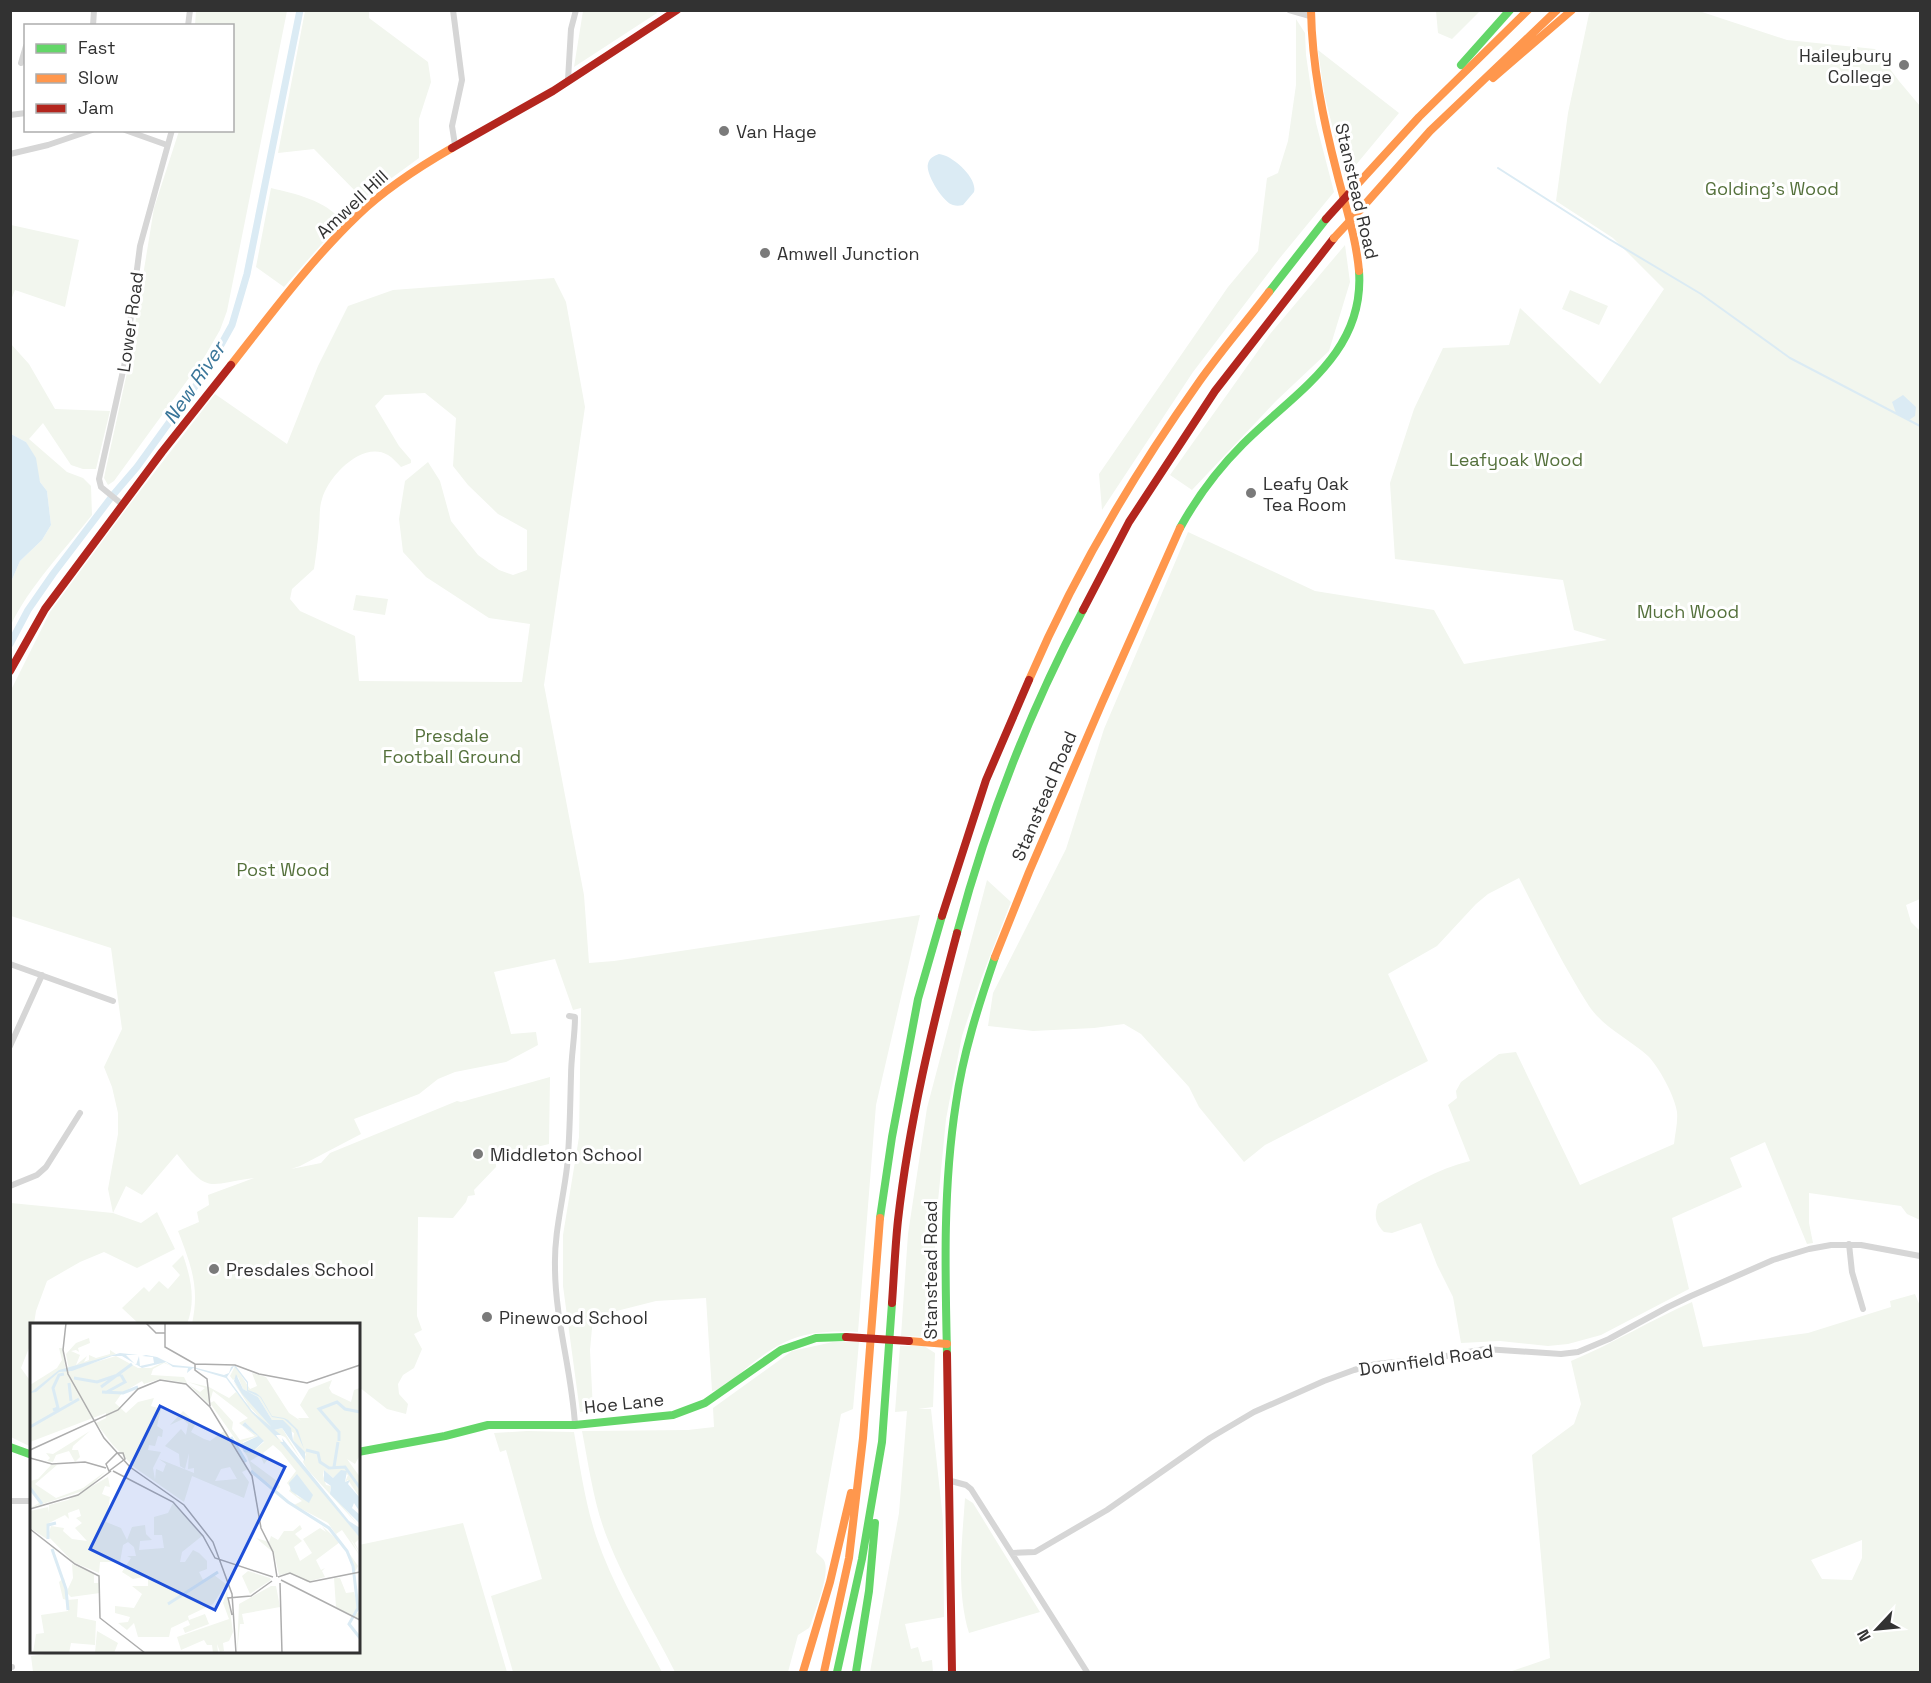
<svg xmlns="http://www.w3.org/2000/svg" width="1931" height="1683" font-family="'Space Grotesk',sans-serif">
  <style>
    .green { fill: #f2f6ee; fill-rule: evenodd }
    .water { fill: #dbebf4 }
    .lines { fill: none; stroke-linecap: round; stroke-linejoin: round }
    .stream { stroke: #dbebf4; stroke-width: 2 }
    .canal { stroke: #dbebf4; stroke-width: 7 }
    .street { stroke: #d6d6d6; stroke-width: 6 }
    .fast { stroke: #63d668; stroke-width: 8 }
    .slow { stroke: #ff974d; stroke-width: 8 }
    .jam { stroke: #b3261e; stroke-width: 8 }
    .slow-bridge { stroke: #ff974d; stroke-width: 8 }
    .jam-bridge { stroke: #b3261e; stroke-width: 8 }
    .poi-dot { fill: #7a7a7a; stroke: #fff; stroke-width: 2 }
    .labels { text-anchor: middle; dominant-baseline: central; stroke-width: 6; stroke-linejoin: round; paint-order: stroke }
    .poi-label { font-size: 18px; fill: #323232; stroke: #fff; text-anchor: start }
    .park-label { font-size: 18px; fill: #55713c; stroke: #fff }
    .street-label { font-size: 18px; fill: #323232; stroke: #fff }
    .water-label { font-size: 20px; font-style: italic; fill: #3a769a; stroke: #fff }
    .inset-river { fill: none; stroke: #dbebf4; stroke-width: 3 }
    .inset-road { fill: none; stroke: #adadad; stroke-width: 1.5 }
    .view { fill: #1d4ed8; fill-opacity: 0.15; stroke: #1d4ed8; stroke-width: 3 }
    .inset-edge { fill: none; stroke: #323232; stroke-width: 3 }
  </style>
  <rect width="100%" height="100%" fill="#fff"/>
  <path class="green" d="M1593 10 1699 11 1787 40 1875 49 1899 81 1920 106V899L1906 905 1911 922 1920 931V1220L1907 1214 1901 1206 1809 1193V1223L1813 1243 1807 1244 1765 1142 1730 1158 1742 1187 1672 1218 1689 1289 1601 1335 1568 1344 1548 1346 1500 1341 1461 1343 1453 1297 1437 1265 1421 1223 1392 1233 1384 1232C1375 1223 1374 1215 1378 1204 1408 1187 1436 1169 1470 1161L1448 1105 1457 1098 1456 1091 1461 1082 1499 1054 1516 1052 1580 1185 1674 1144C1675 1134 1678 1123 1677 1112 1675 1097 1659 1067 1648 1056 1629 1039 1604 1028 1589 1006 1563 965 1541 921 1519 878L1488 894 1476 904 1437 946 1388 974 1428 1061 1265 1145 1244 1162 1199 1107 1189 1087 1141 1034 1124 1024 1094 1028 1033 1031 988 1026 993 993 1066 849 1104 729 1188 532 1315 591 1434 610 1464 664 1607 640 1574 630 1563 580 1395 559 1390 483 1414 409 1443 348 1509 345 1520 308 1600 384 1664 289 1613 238 1556 201 1568 113 1589 14Z
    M196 11H287L227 311 220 330 205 356 114 481 108 485 104 478 105 473 128 368 154 208 179 131 232 130V26L195 25Z
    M305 11H369V18L428 62 431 82 419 119V158L363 199 314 149 278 153Z
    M583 11 655 10 657 13 574 67Z
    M1436 11V10L1480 11 1452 39 1438 33Z
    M1296 19 1305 33 1306 55 1316 123 1334 192 1279 259 1193 372 1102 510 1099 474 1228 287 1258 251 1267 178 1278 173 1288 141 1296 85Z
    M1318 50 1399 113 1345 178 1324 93Z
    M271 188C296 194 325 200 342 221L284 287 256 267Z
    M11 225 79 240 65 307 15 290 11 300Z
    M1345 245 1350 282 1329 351 1276 401 1192 490 1170 475 1270 334Z
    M554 278 566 302 585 407 544 685 584 895 589 963 614 961 920 915 876 1105 858 1332C810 1330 788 1335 750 1365 739 1374 726 1389 712 1391L706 1298 656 1301 593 1317 590 1350 593 1410 580 1412 563 1286V1235L579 1137 581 1008 573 1010 555 959 494 972 511 1034 536 1032 538 1045 506 1062 455 1072 438 1079 419 1094 354 1119 361 1134 300 1166 291 1169 321 1163 330 1153 457 1101 461 1102 550 1077 549 1144 496 1157V1167L474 1190 475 1195 468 1196 466 1202 453 1218 418 1217 417 1316 422 1330 414 1334 422 1349 414 1368 403 1375 398 1384 399 1394 408 1404 406 1414 387 1409 359 1387 358 1324H192C200 1287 191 1265 178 1231L199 1222 197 1212 209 1205 208 1195 254 1178C207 1184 209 1195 177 1154L142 1195 126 1186 113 1213 141 1223 157 1212 175 1249 137 1268 104 1252 80 1262 47 1281 36 1311 34 1324H32L31 1343 21 1368 31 1382V1447L11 1437V1203L113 1213 108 1189 118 1134V1113L112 1087 104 1067 122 1029 111 948 11 916V690L50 612 130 504 215 394 287 444 318 366 348 306 393 290ZM425 393 456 418 453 466 468 485 498 514 527 530V570L513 575 499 570 478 555 451 521 440 481 428 462 405 481 399 519 403 552 426 577 489 618 530 624 522 682 359 681 355 636 300 611 290 599 292 589 314 569C316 555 318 541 319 527 320 518 319 508 322 499 328 477 362 440 388 455 393 458 397 463 401 467L411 463V460L399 446 375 406 385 395Z
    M1570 290 1608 306 1599 325 1562 309Z
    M11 344 29 364 55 409 110 411 96 469H83L71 465 43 423 29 439 67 472 83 478 91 486 92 515C66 548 28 588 11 625V582L20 561 42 540 51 525 47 491 40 482 26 442 11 434Z
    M356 595 388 599 385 615 353 610Z
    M987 880 1011 902 981 979 962 1036 946 1119 935 1232V1333L927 1337 901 1336 908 1234 927 1108Z
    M183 1255C191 1278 196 1301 187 1324H139L122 1308 144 1287 149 1292 159 1281 168 1289 180 1275 172 1266Z
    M1915 1294 1920 1306V1672H1509L1550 1658 1532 1455 1574 1424 1581 1404 1571 1361C1612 1344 1651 1320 1692 1302L1703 1347 1808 1333 1891 1307 1890 1301ZM1862 1540V1558L1852 1580 1822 1579 1811 1560Z
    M833 1342H859L853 1409 841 1414 816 1552C819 1556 824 1558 825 1563 829 1577 815 1610 811 1624L809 1628 798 1635 788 1672H675C653 1628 626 1586 608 1540 594 1506 589 1467 582 1431L688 1430 714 1427 713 1408 792 1351Z
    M900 1346H924L935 1353 933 1407 918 1409H931L943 1520 944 1617 905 1624 911 1649 918 1647 922 1662 932 1660 933 1672H870L899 1513 907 1411 895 1412Z
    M527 1431 574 1432C580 1467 585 1502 596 1536 612 1584 639 1628 662 1672H513L491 1596 542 1579 506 1450 500 1452 494 1433Z
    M965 1498 973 1503 1040 1612 969 1633C956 1591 962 1542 965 1498Z
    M463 1523 507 1672H33L31 1656 61 1652H358L359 1545Z"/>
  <path class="water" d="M939 154C952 155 978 178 974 192L963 205C959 206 956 206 953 205 943 203 925 173 928 164 929 158 934 156 939 154Z
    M1903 395 1916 407 1915 416 1909 420 1896 413 1892 402Z
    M11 434 26 442 36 458 40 482 47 491 51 525 42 540 20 561 11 582Z"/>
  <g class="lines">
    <path class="stream" d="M1498 168 1609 239 1701 294 1790 358 1920 426"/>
    <path class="canal" d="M10 644 28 610 53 574 113 495 137 467 207 370 232 325 247 274 300 10"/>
    <path class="street" d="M453 10 462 80 452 126 455 145
      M1289 10 1310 16
      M93 26 94 10
      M188 26 190 10
      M21 63 26 46
      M568 80 571 29 576 10
      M10 115 26 113
      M125 130 167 145
      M10 154 48 145 92 130
      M123 505 101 487 99 479 125 362 140 246 172 130
      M10 964 113 1001
      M569 1016 575 1017C575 1037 571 1056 571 1076 570 1107 570 1137 567 1167 563 1201 554 1233 555 1267 555 1320 572 1372 575 1425
      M10 1046 42 975
      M10 1186 37 1175 46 1167 80 1113
      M1849 1244 1852 1272 1863 1309
      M951 1481 966 1485 971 1489 1087 1672
      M10 1501H32
      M1012 1553 1035 1552 1107 1510 1210 1438 1254 1412 1324 1381 1354 1370 1376 1364 1435 1358 1485 1349 1561 1354 1578 1352 1609 1339 1668 1307 1691 1296 1773 1260 1809 1249 1831 1245H1861L1920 1256
      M10 1667H12"/>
    <path class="fast" d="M1461 65 1510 10
      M1269 292 1326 219
      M1180 528C1197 497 1218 469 1243 444 1294 393 1365 354 1359 271
      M957 933C987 821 1029 712 1083 610
      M880 1218 892 1137 918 999 942 916
      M947 1354C945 1270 943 1186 956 1103 963 1053 979 1004 995 957
      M10 1447 32 1455
      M358 1452 445 1436 488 1425H575L673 1415 705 1403 781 1350 816 1338 846 1337
      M837 1672 862 1559 882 1442 892 1303
      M856 1672 869 1591 875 1523"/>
    <path class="slow" d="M1311 10C1312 66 1323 119 1337 173 1345 205 1356 237 1359 271
      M1493 78 1572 10
      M1354 188 1419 117 1528 10
      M1360 210 1430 131 1557 10
      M231 365C271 314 311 260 358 215 385 189 419 167 452 148
      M1029 680C1074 575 1133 475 1199 382 1221 351 1246 322 1269 292
      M995 957 1029 872 1102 703 1180 528
      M909 1341 947 1344
      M803 1672 830 1582 851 1493
      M824 1672 849 1558 863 1438 880 1218"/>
    <path class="jam" d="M452 148 553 91 677 10
      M1083 610 1129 522 1215 391 1334 238
      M10 671 45 609 162 452 231 365
      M942 916 986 780 1029 680
      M892 1303C894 1275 895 1248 898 1220 909 1123 932 1027 957 933
      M947 1354 952 1672"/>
    <path class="slow-bridge" d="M1334 238 1360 210"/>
    <path class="jam-bridge" d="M1326 219 1354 188
      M846 1337 909 1341"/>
  </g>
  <g class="poi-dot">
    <circle cx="1904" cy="65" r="6"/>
    <circle cx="724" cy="131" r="6"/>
    <circle cx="765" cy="253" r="6"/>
    <circle cx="1251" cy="493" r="6"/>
    <circle cx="478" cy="1154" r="6"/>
    <circle cx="214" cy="1269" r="6"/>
    <circle cx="487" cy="1317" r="6"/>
  </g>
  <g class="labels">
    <g class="poi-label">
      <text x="1892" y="55" text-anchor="end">Haileybury<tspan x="1892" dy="21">College</tspan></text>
      <text x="736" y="131">Van Hage</text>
      <text x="777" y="253">Amwell Junction</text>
      <text x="1263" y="483">Leafy Oak<tspan x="1263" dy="21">Tea Room</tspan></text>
      <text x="490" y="1154">Middleton School</text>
      <text x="226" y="1269">Presdales School</text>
      <text x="499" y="1317">Pinewood School</text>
    </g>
    <g class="park-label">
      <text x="1772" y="188">Golding's Wood</text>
      <text x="1516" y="459">Leafyoak Wood</text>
      <text x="1688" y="611">Much Wood</text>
      <text x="452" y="735">Presdale<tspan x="452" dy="21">Football Ground</tspan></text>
      <text x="283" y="869">Post Wood</text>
    </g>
    <g class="street-label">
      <text transform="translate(1357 191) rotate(77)">Stanstead Road</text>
      <text transform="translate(352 204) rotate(-43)">Amwell Hill</text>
      <text transform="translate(130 322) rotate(-82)">Lower Road</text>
      <text transform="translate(1044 796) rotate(-67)">Stanstead Road</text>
      <text transform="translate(930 1270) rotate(-90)">Stanstead Road</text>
      <text transform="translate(1426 1360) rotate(-8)">Downfield Road</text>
      <text transform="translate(624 1403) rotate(-6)">Hoe Lane</text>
    </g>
    <g class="water-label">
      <text transform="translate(194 383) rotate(-56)">New River</text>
    </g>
  </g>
  <g transform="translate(30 1323)">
    <rect width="330" height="330" fill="#fff"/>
    <path d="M59 15 60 20 48 25 49 29 46 27 41 28 50 32 46 42 57 33 54 39 59 37V32L66 35 80 31V27L86 31 39 47 36 31 46 20ZM29 25H32L36 48 86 33 108 45H121L134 39 141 43 134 40 123 46 121 52 154 54 157 60 130 56 114 61 112 58 92 70 85 80 96 90 108 79 124 75 121 83 131 86 127 103 133 107 132 114 128 113 125 123 119 122 118 127 131 129 123 145 125 157 126 146 133 149 136 141 129 136 164 150V145L158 146 159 130 155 146 150 143 149 131 135 123 151 106 156 112 158 101 153 96 140 102 153 88 166 100 161 109 174 116 180 118 194 108 218 146 212 149 219 159 214 175 162 153 154 179 104 144 82 121 66 100 76 95V90L0 119V62L27 45 32 37ZM200 144 207 156 185 158 191 146ZM205 43 220 66 227 63 222 50 236 54 259 90 271 98 268 95H279L270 82 279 66 302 57 299 65 302 70 321 79 324 67 330 65V132L325 141 317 136 330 154V175L318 157 315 159 318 152 310 149 303 155 294 147 293 152 296 162 301 163 300 168 330 204 277 146 273 139 276 131 263 117 264 110 242 97 228 74 213 66 208 54 203 57 200 53ZM203 58 244 107 252 105 272 138 255 114 243 109 222 88ZM158 59 179 64 199 75 206 69 264 132 330 215 325 220 330 230 320 215 330 233 312 207 306 211 328 243 325 249 319 230 298 200 264 182 272 178 259 168 261 165 257 160 266 148 251 129 243 122 233 130 238 136 234 141 230 132 220 138 247 158 250 164 247 167 222 148 217 133 180 80 184 78 203 99 202 106 210 117 225 113 209 100 218 95 183 68 179 81 158 61 170 69 175 65ZM215 99 234 119 221 130 212 125 213 119 228 113 212 102ZM265 153 275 162 280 179 267 173 260 162ZM60 108 43 123 42 127H48L50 134 45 139 39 128 26 132 23 139 17 138 20 135 16 130 23 131ZM21 142H27L5 161 26 175 53 165 76 148 56 167 0 185 9 180 0 168V158L8 156ZM78 154 80 164 75 163 72 171 80 174 76 199 91 205 97 217 102 204 115 202 116 211 122 217 110 218 109 227 134 225 132 212H124V194L138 190 143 180 172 213 152 229 150 239H155L163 227 169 230 177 238V246L169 249 173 257 184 252 196 261 183 281 158 293 159 297 175 291 179 301 155 310 153 305 160 302 158 297 141 305 139 314H108L104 300 97 307 88 300 98 299 100 294 85 290V283L104 285 112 271 102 263H118V253L103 256 92 249 101 235 97 233H106L104 224 98 219 93 222 90 239H70L69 250 43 239 18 213 21 203 34 205 33 208 42 216 57 218 45 205 52 200 46 195 51 193 49 186 38 190 39 196 35 192 19 200 17 216 0 205V188L18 184V190L19 182 38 177ZM270 202 272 206 265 211 272 218 264 224 270 238 282 230 273 216 290 205 296 209 292 203 310 219 286 237 291 247 295 245 292 248 295 254 277 259 261 250 249 252 244 230 226 215 239 219 241 213 248 217 254 208H263ZM42 241 64 251V260H68L70 251V270L41 274 37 270V277L33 276 29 259 34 255 37 268 43 255ZM218 248 240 255 241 257 220 271 212 253ZM304 255H310L316 270 324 269 328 285 324 291 330 289V297L306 284ZM241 263H246L250 284 212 291 214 301H210L207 330 209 281ZM197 268 203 309 199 318 193 320 194 328 190 329 187 321 188 329 183 330 182 322H177L174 317 151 327 147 314 199 296 193 280ZM48 276 47 294 66 298 65 322 41 320 39 330H3L6 311 14 310 11 292 38 288 37 277ZM67 308 88 320 84 330H65Z" fill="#f2f6ee" fill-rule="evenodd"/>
    <path d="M90 30 108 32H96L106 42 109 33 110 43 124 40 123 34 112 33 116 32 127 34 143 42 163 44 194 52 199 50 201 44 205 42 218 59V67L226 70 231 74 242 93 254 95 258 97 268 107 274 126 281 129 274 126 265 106 254 96 242 94 230 74 217 68V60L204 43 197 54 222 88 251 112H246L249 117 221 89 196 55 163 45 157 50 158 45 143 44 136 39 112 45 92 33H82L42 48 29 49 6 69 0 70 29 47ZM206 51 213 66 228 74 242 97H253L261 105 263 117 275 129V138L252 105 244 107 212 71 204 58ZM215 99 234 118 221 130 214 129 211 121 228 113 212 102ZM252 115 319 198 330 205V215L250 119H253ZM294 147 303 155 311 147 317 148 315 159 320 157 318 161 330 175V189L324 180 322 185 330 192V201L300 171 301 163 294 158ZM267 151 283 172 279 180 261 168 259 160Z" fill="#dbebf4"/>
    <path class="inset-river" d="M44 55 67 59 91 51M39 60 41 78M71 64 102 41M72 69 93 70 108 64M75 70 95 59 91 52M23 87 28 85 23 65 29 52 34 51M0 104 49 76M201 114 216 139M309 118V109L289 86 307 79 315 86 330 89M276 127 288 130 290 139 299 145 315 144 330 165M304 144 308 119M221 148 258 179 299 205 317 228 323 243 328 285 319 301 330 315M0 165 12 181M18 216V202L26 200M22 226 36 266 38 287M138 281 188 249"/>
    <path class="inset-road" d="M36 0 33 27 38 51 74 115 100 144 154 182 183 219 202 271 206 330M116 0 126 10H135M135 0V24L165 41M165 41 205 42 229 51 277 60 330 42M165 41V47L177 56 180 83M0 127 88 87 108 66 130 57 156 61 180 84 222 153 231 205 243 229 247 254M87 130H93L95 136 79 148 76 141ZM0 135 22 141 55 139 76 145M83 148 143 179 173 213 185 235 243 254M0 186 48 172 81 148M0 206 45 241 69 253 70 295 115 330M248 254 260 250 280 259 330 249M251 257 330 297M250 260 252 330M202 292 198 275 221 273 242 258"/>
    <path class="view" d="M130 83 255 144 185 287 60 226Z"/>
    <rect width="330" height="330" class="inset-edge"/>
  </g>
  <rect width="1931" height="1683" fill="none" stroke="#323232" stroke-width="24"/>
  <rect x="24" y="24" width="210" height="108" fill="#ffffff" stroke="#adadad" stroke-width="1.5"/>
  <rect x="36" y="44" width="30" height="9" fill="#63d668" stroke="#adadad" stroke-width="1.5"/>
  <text x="78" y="54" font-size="18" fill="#323232">Fast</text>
  <rect x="36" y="74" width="30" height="9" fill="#ff974d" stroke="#adadad" stroke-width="1.5"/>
  <text x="78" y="84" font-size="18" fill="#323232">Slow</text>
  <rect x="36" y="104" width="30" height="9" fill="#b3261e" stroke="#adadad" stroke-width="1.5"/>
  <text x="78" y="114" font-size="18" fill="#323232">Jam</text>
  <g transform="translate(1877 1629) rotate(244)" stroke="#ffffff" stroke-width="4.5" paint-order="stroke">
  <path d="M0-4.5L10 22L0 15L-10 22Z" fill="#323232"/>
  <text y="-9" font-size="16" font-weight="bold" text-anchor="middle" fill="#323232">N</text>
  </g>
</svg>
